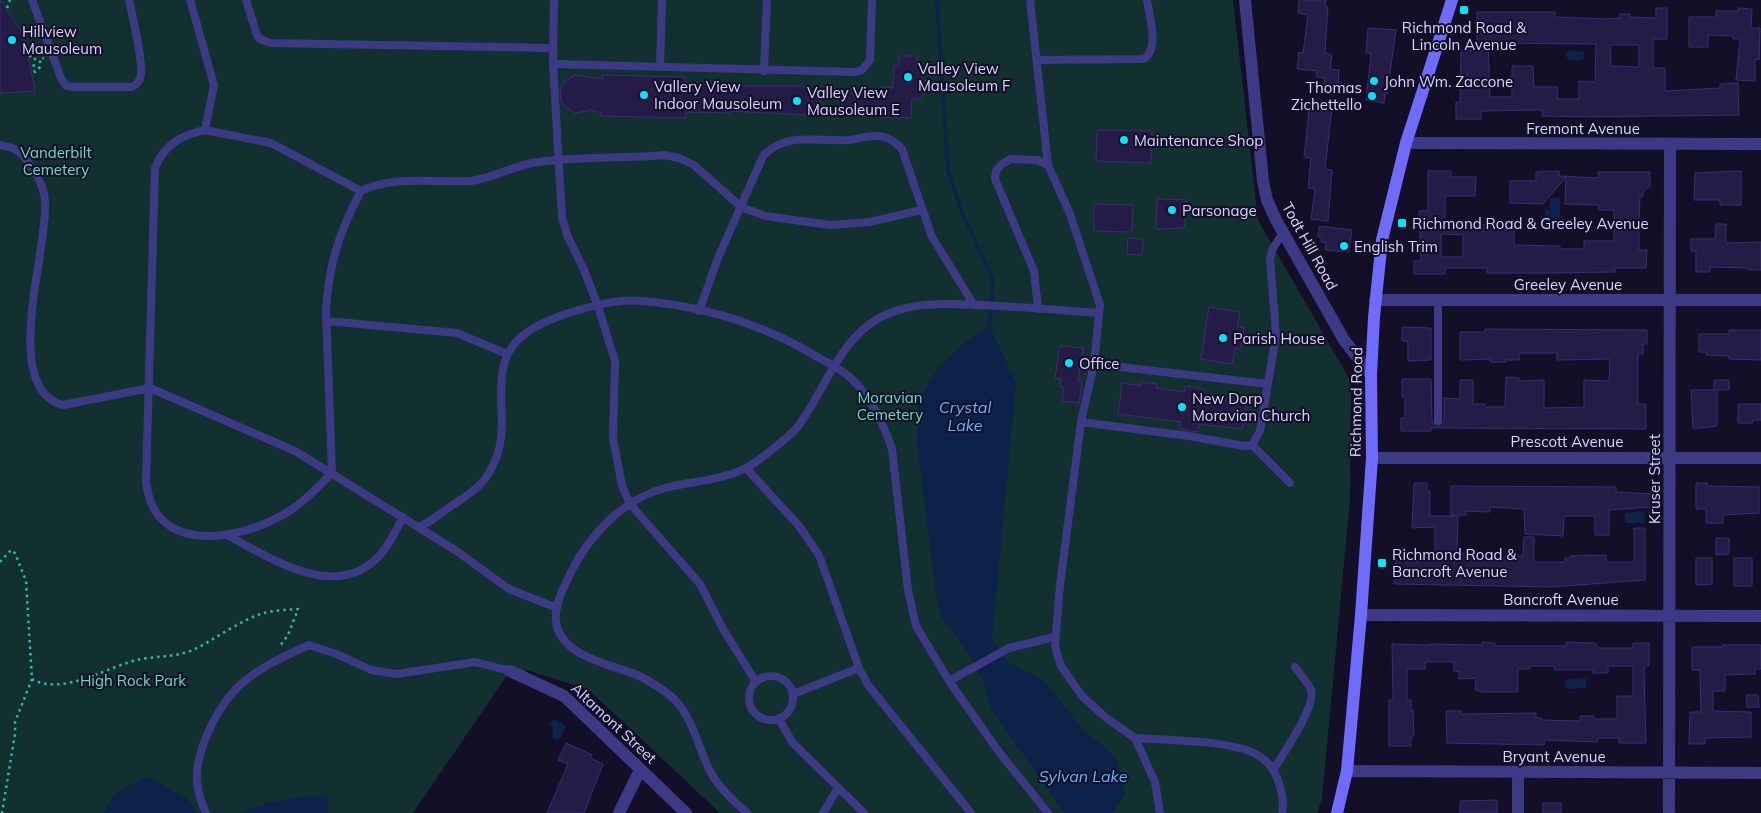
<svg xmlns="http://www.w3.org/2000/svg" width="1761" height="813" font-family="Mulish,sans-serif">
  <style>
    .green { fill: #12302f }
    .water { fill: #0c2248 }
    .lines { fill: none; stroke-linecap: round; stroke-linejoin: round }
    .stream { stroke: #0c2248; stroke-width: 4 }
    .building { fill: #241b47; stroke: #3b2d73; fill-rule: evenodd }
    .path { stroke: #2fb8b0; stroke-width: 2.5; stroke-dasharray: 2.5 4; stroke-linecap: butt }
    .service { stroke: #3d3a85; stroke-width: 8 }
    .minor { stroke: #3d3a85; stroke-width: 12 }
    .tertiary { stroke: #3d3a85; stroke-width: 12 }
    .secondary { stroke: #6f6bff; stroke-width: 12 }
    .poi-dot { fill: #00e5ff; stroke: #130f26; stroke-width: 2 }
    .labels { text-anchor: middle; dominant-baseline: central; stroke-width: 4; stroke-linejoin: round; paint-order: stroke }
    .poi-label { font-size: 15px; fill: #d9d4ff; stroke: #130f26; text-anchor: start }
    .street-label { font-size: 15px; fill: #d9d4ff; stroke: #130f26 }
    .park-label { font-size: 15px; fill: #5fe0c0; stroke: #130f26 }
    .water-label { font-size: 16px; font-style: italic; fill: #62b6ff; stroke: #130f26 }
  </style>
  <rect width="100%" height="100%" fill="#130f26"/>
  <path class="green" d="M0 0H1233L1258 220 1351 382 1350 499 1322 799 1317 813H720L589 690 527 670 525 673 512 668 413 813H0Z"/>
  <path class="water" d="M1572 50 1584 52 1585 58 1580 61 1568 60 1565 53Z
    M1550 198H1560V218H1545V210H1550Z
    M990 327 1016 383 992 639 1007 662 1040 678 1062 702 1081 729 1105 747 1116 758 1125 794 1112 813H1065L991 709 982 678 970 656 941 616 936 593 917 443 918 402 939 366 963 344Z
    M1639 511 1645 513V523H1625V513Z
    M1586 678V688L1565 689V679Z
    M555 719 567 727 562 732 561 738 557 740 552 737 553 730 549 723Z
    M147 777 188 799 197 813H103L115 793Z
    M314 795 327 797 328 813H240L271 802Z"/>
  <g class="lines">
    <path class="stream" d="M937 0 948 170 962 213 993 279 989 331"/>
  </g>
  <path class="building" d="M0 0 21 31 27 49 35 91 0 93Z
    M1299 0H1326L1325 6 1328 7 1325 53 1332 55 1330 69 1339 70 1338 86 1324 84 1325 78 1316 77 1317 71 1297 69 1299 52 1303 53 1308 15 1298 13Z
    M1656 8H1667V39H1653V68H1665V91L1720 88V84L1738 83 1739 115 1583 117 1542 116V110L1481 111V119H1456V102H1460L1461 51 1477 50V12H1555V17L1606 19 1620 18V14H1630V17L1656 18ZM1488 43 1596 44 1595 82 1579 81V99H1557L1558 87H1534L1533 66H1512V97H1490ZM1610 45H1639V67L1611 66Z
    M1738 8 1752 9 1751 28H1760L1759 60 1755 59V81L1736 80 1740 39H1733V36L1708 35V47H1689V17H1716V11H1738Z
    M1368 28 1396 30 1387 94H1385L1384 103 1366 100 1371 56 1370 53H1366Z
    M899 56H917V66L922 67V99H912L911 118 879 117V111H869V108L842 107 843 93H880V87L893 88 894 66H899Z
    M575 75 603 79V75L685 77V82L731 84V86H810V92H820V110H809V115L730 111V113L686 112V118L601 116V113L592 110 575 113 564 106 561 101 560 91 564 82Z
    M1310 102 1324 104V107L1332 108 1325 169 1332 170 1328 221 1311 219 1315 189 1308 188 1311 158 1304 157Z
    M1097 130 1152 131 1151 163 1096 161Z
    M1428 171H1451V177H1476L1475 196H1445V225L1514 224V245L1560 246V249H1584V241H1614V210H1599L1598 205 1565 204 1566 177 1543 204 1510 203V181H1536V172L1559 171V176L1598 178V172H1650V186L1643 192V196H1640L1639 221V250H1647L1646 268H1615V272L1552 273H1487V268H1445V274H1414V261H1421L1419 211H1428ZM1441 234 1463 235V257H1441Z
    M1741 171V205H1720V200H1694L1695 173Z
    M1157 199 1187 200 1184 228 1156 229Z
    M1094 204 1133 205 1132 232 1094 231Z
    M1716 224H1726V243L1761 242V270H1749V268L1710 267V272H1696V251H1691V239H1715Z
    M1319 226 1352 230 1349 252 1325 250 1326 243 1321 242 1322 237H1318Z
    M1128 238 1143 239 1142 255 1127 254Z
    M1209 307 1240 312 1237 327 1244 328 1241 349 1235 348 1232 364 1201 359Z
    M1402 327 1431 328V360L1408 361V341H1402Z
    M1485 329 1647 330V344H1643V354H1638V404H1646V429L1431 428V431H1401V418H1405V397H1402V379H1431L1432 421 1438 427 1444 421V398L1460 399V380H1473V404H1485V407H1505L1506 377 1519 378V381L1544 380V408L1584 407V380L1609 381 1610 359 1557 360V353H1519V360H1506V362H1491L1490 359 1460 360V332H1485Z
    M1729 330H1761V360L1729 359V356L1706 355V352H1699V334H1729Z
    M1060 346 1083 348 1078 381 1082 382 1079 403 1062 401 1064 387 1060 386 1061 379 1055 378Z
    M1714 380H1729V390H1717V426L1693 429 1691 390H1714Z
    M1141 382 1157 384 1156 388 1184 392 1185 386 1203 389 1202 397 1246 403 1242 429 1199 424 1198 432 1180 429 1181 422 1118 414 1122 383 1141 386Z
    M1738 404H1761V420H1753V423H1738Z
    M1414 483H1427V491H1430V516H1458L1457 552 1466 554V558L1523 556 1524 537H1534V562H1565V558H1570V556L1606 555V562H1634V528H1645V580L1551 587 1394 584 1395 561 1418 562V558H1435V527L1412 528Z
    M1696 483H1707V486L1759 487V513L1723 515V523H1706V509H1696Z
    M1451 486 1616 487V492L1652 494V507L1609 510V535H1595V516H1564L1563 536 1525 534 1524 509 1490 507V512L1466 511V515H1451Z
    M1716 538H1729V554L1716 555Z
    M1696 558H1712V584L1696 585Z
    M1734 558H1752V586H1734Z
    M1482 642 1495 643V646H1566V642L1595 643 1599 648H1633V643H1649V666H1645L1644 671 1646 743H1619V738H1598V742L1545 740 1544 745 1447 743 1446 711H1461V714L1536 713V718H1542L1541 720 1580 721V716H1594V719H1617V696H1633V666H1608V673H1593V670H1554V666H1530V669H1518V692H1482L1476 690 1475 678 1459 679V671L1454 672V662H1425V669H1407V700H1411V711L1413 710 1414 736H1411V746H1389V700H1393L1392 644 1430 645V644L1482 645Z
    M1722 645H1761V669H1755V674L1725 675V691H1713V711L1751 712V737L1705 738V744H1689L1690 712H1701L1700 670H1692V647H1722Z
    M1746 695H1758L1759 707H1747Z
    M566 743 592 755 590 758 603 764 584 813H547L568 764 558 760Z
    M1497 800V813H1460V801Z
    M1543 803H1561V813H1543Z"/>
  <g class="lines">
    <path class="path" d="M7 8 10 0
      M29 56H33L35 59 33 69 35 72 40 67V59L44 58
      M0 562 11 550 15 553 26 581 32 679 15 722V734L2 813
      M32 679C63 697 110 665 141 659 159 656 176 657 193 650 214 640 242 619 264 613 274 610 287 610 298 609L288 635 280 646"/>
    <path class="service" d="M32 0 61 78 66 86 74 87H132C136 85 138 83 140 79 145 65 132 16 129 0
      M190 0 214 85 205 130
      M246 0 257 35 260 39 270 43 552 48
      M554 0 553 64 562 217 567 235 584 270 598 306 615 361 613 438 622 486 630 504 700 584 723 629 756 682
      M1030 0 1048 165
      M1037 60 1144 59C1160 48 1149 16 1147 0
      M553 64 854 72 862 70 870 60 872 0
      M660 66 662 0
      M764 71 767 0
      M205 130 271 143 361 191C339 232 329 264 326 310L332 473C317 488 302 504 283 515 236 541 153 555 146 481L155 168C164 145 181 135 205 130Z
      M0 145C16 148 21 151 30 165 38 176 45 189 45 203 48 251 0 389 63 405L150 388 295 451 455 550 509 589 557 608
      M361 191C394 175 434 183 470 181 491 179 511 167 532 163 575 156 621 159 664 155L679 158 694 165 741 207 765 216 830 225 870 222 921 210
      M1038 309 1034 271 995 179 996 171 1002 164 1011 159 1037 160 1048 165 1070 214 1100 305 1094 364 1081 422 1060 585 1055 646 1061 666 1082 696 1105 717 1135 738 1155 782 1160 813
      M699 311 718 258 763 156C786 131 818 142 848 140 858 139 870 135 879 136 889 137 896 142 902 149L932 237 974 305
      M326 321 457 333 507 354
      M1094 364 1268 384
      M1438 421V300
      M1081 422 1189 436 1244 446 1252 445 1260 431 1276 335 1270 258 1273 248 1283 233
      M1252 445 1290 483
      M746 468 799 526 819 555 859 668 868 685 971 813
      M418 527C430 523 442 512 453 505 463 498 478 489 485 479 494 466 500 452 501 437 505 403 491 363 521 337 545 316 610 298 641 301 705 306 765 325 819 358 831 364 844 371 854 381 872 400 884 425 892 449L908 590 916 626 949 681 999 752 1048 813
      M229 536C272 559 336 602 379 556 389 546 396 530 403 517
      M749 698a22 22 0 1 1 44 0a22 22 0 1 1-44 0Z
      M949 681 1009 648 1054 637
      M793 694 859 668
      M779 719 792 742 864 813
      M1135 738C1165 740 1236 740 1259 756 1270 763 1275 771 1279 783 1282 793 1284 803 1282 813
      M1274 769C1283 753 1316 708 1311 690 1308 682 1300 674 1295 667
      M206 813C202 804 198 793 197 783 195 752 215 711 236 689 256 669 284 656 309 645L339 655 371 670 397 674 475 662 510 671
      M747 813C734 801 720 789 711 773 697 747 693 712 667 693 657 686 648 680 637 675 611 664 560 657 556 621 554 604 565 585 572 570 591 533 624 499 665 488 691 481 721 481 746 468 757 462 768 453 778 445 785 439 794 432 799 425 827 387 842 331 890 313 919 301 950 304 982 305 1021 307 1060 310 1099 313
      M823 813 838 788"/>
    <path class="minor" d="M1406 143 1761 144
      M1375 300H1761
      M1372 458H1761
      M1361 615 1761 616
      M510 671 564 696 686 813
      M1347 771 1761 773
      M1518 772V813
      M619 813 640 770
      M1669 813 1670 145"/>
    <path class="tertiary" d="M1245 0 1263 181 1267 200 1276 220 1344 340 1371 375"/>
    <path class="secondary" d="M1337 813 1347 771 1361 615 1372 458 1371 375 1374 317 1382 240 1406 143 1452 0"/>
  </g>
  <g class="poi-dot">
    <rect x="1459" y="5" width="10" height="10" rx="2.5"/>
    <circle cx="12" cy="40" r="5"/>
    <circle cx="908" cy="77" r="5"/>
    <circle cx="1374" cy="81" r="5"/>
    <circle cx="644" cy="95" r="5"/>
    <circle cx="1372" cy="96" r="5"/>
    <circle cx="797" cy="101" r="5"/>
    <circle cx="1124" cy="140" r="5"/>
    <circle cx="1172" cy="210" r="5"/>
    <rect x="1397" y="218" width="10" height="10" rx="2.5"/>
    <circle cx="1344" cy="246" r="5"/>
    <circle cx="1223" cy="338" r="5"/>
    <circle cx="1069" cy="363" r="5"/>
    <circle cx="1182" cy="407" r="5"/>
    <rect x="1377" y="558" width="10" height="10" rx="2.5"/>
  </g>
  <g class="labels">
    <g class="poi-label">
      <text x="1464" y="27" text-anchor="middle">Richmond Road &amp;<tspan x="1464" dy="17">Lincoln Avenue</tspan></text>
      <text x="22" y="31">Hillview<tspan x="22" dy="17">Mausoleum</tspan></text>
      <text x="918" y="68">Valley View<tspan x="918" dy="17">Mausoleum F</tspan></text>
      <text x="1384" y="81">John Wm. Zaccone</text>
      <text x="654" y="86">Vallery View<tspan x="654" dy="17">Indoor Mausoleum</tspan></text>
      <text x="1362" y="87" text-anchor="end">Thomas<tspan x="1362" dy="17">Zichettello</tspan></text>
      <text x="807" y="92">Valley View<tspan x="807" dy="17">Mausoleum E</tspan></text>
      <text x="1134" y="140">Maintenance Shop</text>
      <text x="1182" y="210">Parsonage</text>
      <text x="1412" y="223">Richmond Road &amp; Greeley Avenue</text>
      <text x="1354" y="246">English Trim</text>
      <text x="1233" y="338">Parish House</text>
      <text x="1079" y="363">Office</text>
      <text x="1192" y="398">New Dorp<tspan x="1192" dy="17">Moravian Church</tspan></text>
      <text x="1392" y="554">Richmond Road &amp;<tspan x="1392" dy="17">Bancroft Avenue</tspan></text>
    </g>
    <g class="street-label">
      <text x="1583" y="128">Fremont Avenue</text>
      <text transform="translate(1310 246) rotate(61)">Todt Hill Road</text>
      <text x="1568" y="284">Greeley Avenue</text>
      <text transform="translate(1356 402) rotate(-89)">Richmond Road</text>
      <text x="1567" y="441">Prescott Avenue</text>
      <text transform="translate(1654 479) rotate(-90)">Kruser Street</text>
      <text x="1561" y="599">Bancroft Avenue</text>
      <text transform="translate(614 723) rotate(43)">Altamont Street</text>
      <text x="1554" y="756">Bryant Avenue</text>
    </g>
    <g class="park-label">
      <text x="56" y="152">Vanderbilt<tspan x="56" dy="17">Cemetery</tspan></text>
      <text x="890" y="397">Moravian<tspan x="890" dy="17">Cemetery</tspan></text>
      <text x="133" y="680">High Rock Park</text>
    </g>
    <g class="water-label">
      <text x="965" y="407">Crystal<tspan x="965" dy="18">Lake</tspan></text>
      <text x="1083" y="776">Sylvan Lake</text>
    </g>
  </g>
</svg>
